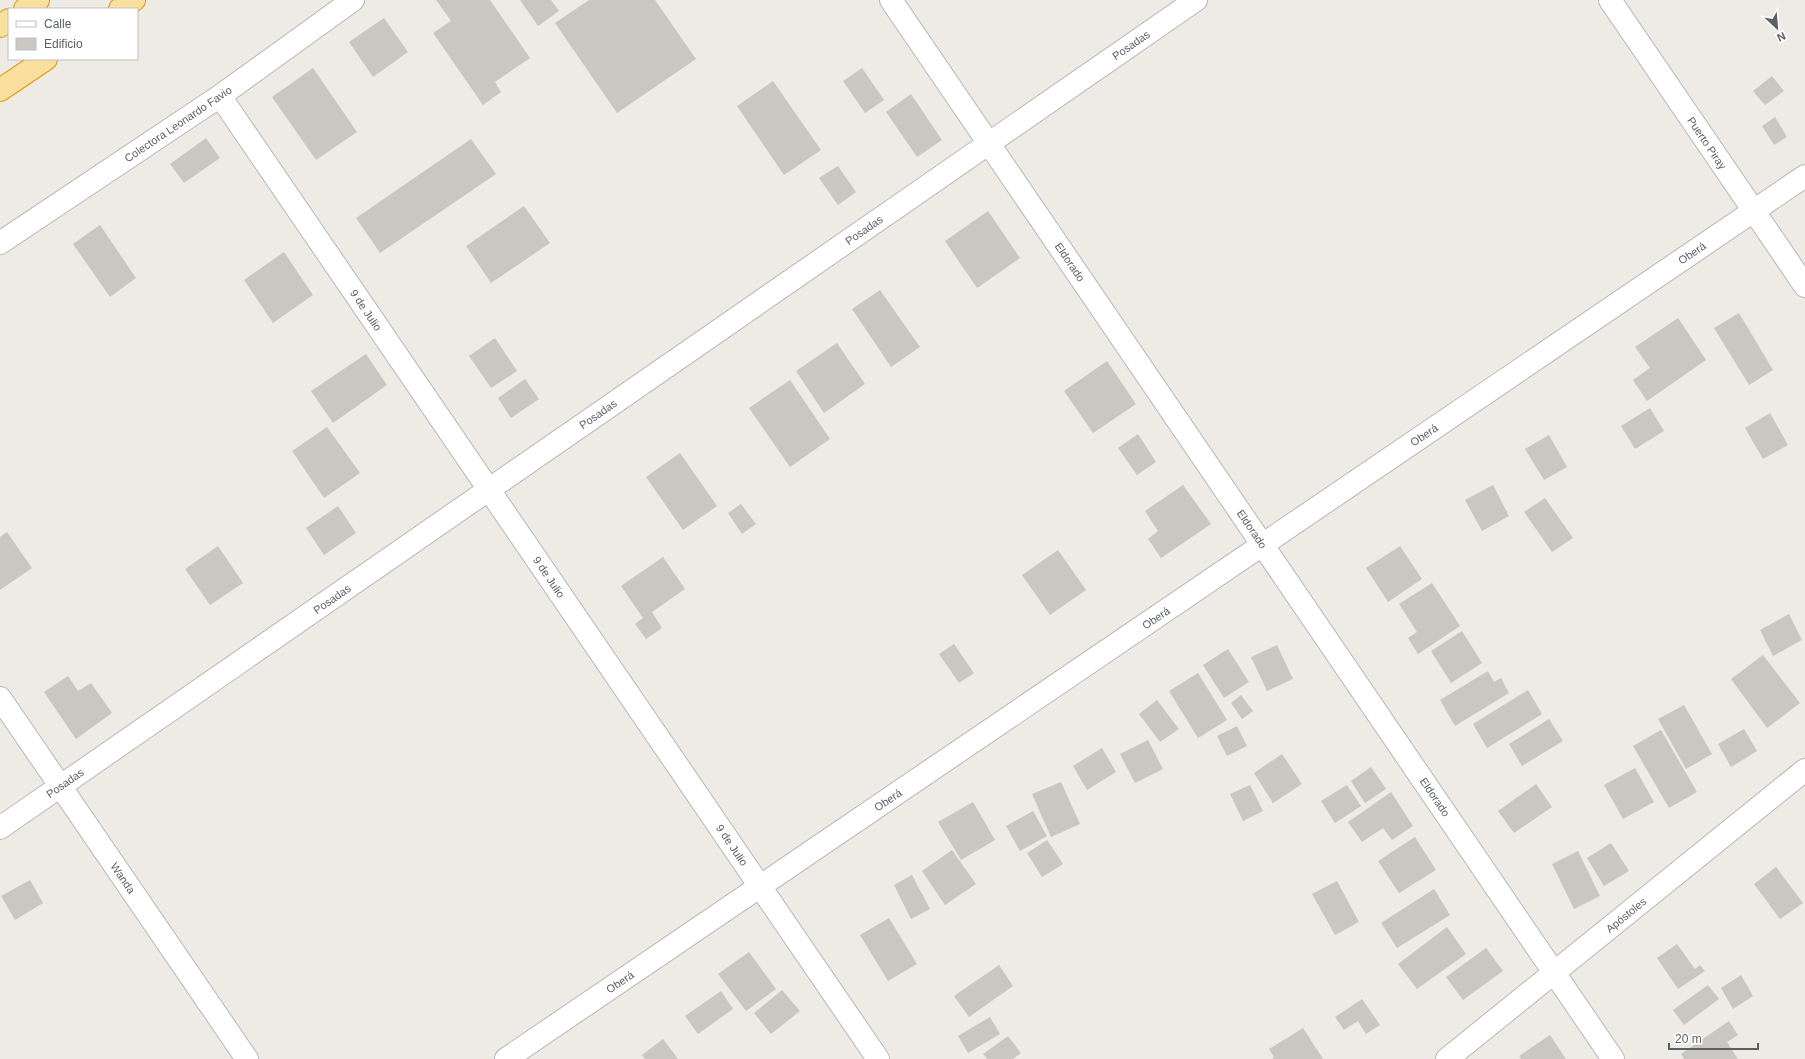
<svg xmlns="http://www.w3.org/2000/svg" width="1805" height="1059" font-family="Arial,sans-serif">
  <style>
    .building { fill: #cac6c2 }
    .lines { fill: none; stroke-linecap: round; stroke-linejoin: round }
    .minor-casing { stroke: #b5b7bb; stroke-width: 24 }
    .trunk-casing { stroke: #e99309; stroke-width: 24 }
    .minor { stroke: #fff; stroke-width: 22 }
    .trunk { stroke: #fae09e; stroke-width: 22 }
    .labels { text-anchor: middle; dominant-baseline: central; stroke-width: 3.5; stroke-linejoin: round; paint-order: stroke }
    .street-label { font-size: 11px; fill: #5c6064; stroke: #fff }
  </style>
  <rect width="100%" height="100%" fill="#eeebe4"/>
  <path class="building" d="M436 0H490L530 58 495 82 501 92 483 105 433 33 451 21Z
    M520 0H551L559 11 538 26Z
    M589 0H655L696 59 617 113 555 23Z
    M384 18 408 52 373 77 349 42Z
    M313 68 357 132 316 160 272 97Z
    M862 68 884 100 865 113 843 81Z
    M1772 76 1784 91 1765 105 1753 91Z
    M773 81 821 150 784 175 737 106Z
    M911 94 942 140 917 157 886 112Z
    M1775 117 1787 137 1774 145 1762 126Z
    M206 138 220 158 184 183 170 164Z
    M471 139 496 174 380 253 356 218Z
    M838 166 856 192 838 205 819 178Z
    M524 206 550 243 491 283 466 246Z
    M988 211 1020 258 977 288 945 241Z
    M100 225 136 278 110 297 73 244Z
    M284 252 313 295 273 323 244 280Z
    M880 290 920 347 891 367 852 309Z
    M1739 313 1773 370 1749 385 1714 328Z
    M1678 318 1706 360 1647 401 1633 380 1650 368 1635 347Z
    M495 338 517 371 491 388 469 356Z
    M837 343 865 384 824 413 796 371Z
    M366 354 387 385 333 423 311 391Z
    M1107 361 1136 404 1093 433 1064 391Z
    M525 379 539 399 511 418 498 398Z
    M790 380 830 439 790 467 749 408Z
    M1650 408 1664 431 1635 449 1621 426Z
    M1770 413 1788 445 1763 459 1745 428Z
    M327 427 360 473 324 498 292 451Z
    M1138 434 1156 462 1137 475 1118 448Z
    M1549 435 1567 467 1544 480 1525 449Z
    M680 453 717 506 683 530 646 477Z
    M1183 485 1211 524 1161 558 1148 539 1158 531 1145 511Z
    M1493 485 1509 516 1482 531 1465 500Z
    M1545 498 1573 538 1552 552 1524 512Z
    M741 504 756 524 742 534 728 513Z
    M338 506 356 533 324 555 306 528Z
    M7 532 32 568 0 590V537Z
    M218 546 243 583 210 605 185 569Z
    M1400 546 1422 579 1388 602 1366 568Z
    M1058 550 1086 590 1050 615 1022 575Z
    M663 557 685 589 652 612 662 628 646 639 635 624 643 618 621 586Z
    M1432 583 1460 626 1418 654 1408 638 1417 632 1399 604Z
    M1789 614 1802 640 1773 656 1760 630Z
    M1462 631 1482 663 1451 683 1431 651Z
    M954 644 974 673 959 683 939 654Z
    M1277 645 1293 679 1267 691 1251 657Z
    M1228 649 1249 682 1224 698 1203 665Z
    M1763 655 1800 703 1767 728 1731 679Z
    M1488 671 1494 682 1501 678 1509 693 1455 726 1440 700Z
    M1198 673 1227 720 1198 738 1169 691Z
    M68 676 78 691 91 683 112 713 76 739 44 692Z
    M1528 690 1542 714 1487 748 1473 724Z
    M1241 695 1253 711 1242 719 1231 703Z
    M1157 700 1179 729 1160 742 1139 714Z
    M1684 705 1712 754 1686 769 1658 719Z
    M1549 719 1563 741 1522 766 1509 744Z
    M1237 726 1247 746 1227 756 1217 736Z
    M1744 729 1757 751 1731 767 1718 744Z
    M1661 730 1697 792 1669 808 1633 746Z
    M1148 740 1163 769 1135 783 1120 754Z
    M1102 748 1116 772 1087 790 1073 766Z
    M1282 754 1302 784 1273 803 1254 773Z
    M1371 767 1386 789 1365 803 1351 781Z
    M1635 768 1654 802 1623 819 1604 785Z
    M1061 782 1080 824 1051 837 1032 794Z
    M1536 784 1552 807 1514 833 1498 811Z
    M1250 785 1263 811 1243 821 1230 794Z
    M1347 785 1361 806 1335 823 1321 801Z
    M1391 792 1413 826 1392 840 1383 828 1362 842 1348 822Z
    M973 802 995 840 961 860 938 822Z
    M1033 811 1047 836 1020 851 1006 826Z
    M1415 837 1436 870 1399 893 1378 861Z
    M1047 840 1063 864 1042 877 1027 853Z
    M1611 843 1629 871 1604 886 1587 858Z
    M952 850 976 884 945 905 922 871Z
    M1578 851 1600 896 1574 909 1552 864Z
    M1776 867 1803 903 1780 919 1754 884Z
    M912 875 930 909 911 919 894 885Z
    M30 880 43 903 15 920 1 896Z
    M1337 881 1359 922 1335 935 1312 894Z
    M1434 889 1450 915 1397 948 1381 923Z
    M889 918 917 964 888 981 860 935Z
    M1447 927 1466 954 1417 989 1398 964Z
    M1677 944 1695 969 1700 965 1705 971 1678 989 1657 958Z
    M1486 948 1503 971 1463 1000 1446 977Z
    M749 952 776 989 746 1011 718 974Z
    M999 965 1013 986 969 1017 954 996Z
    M1741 975 1753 996 1733 1009 1721 988Z
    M1708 985 1719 999 1684 1025 1673 1010Z
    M782 990 800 1011 771 1034 754 1013Z
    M721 991 733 1009 698 1034 685 1016Z
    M1362 999 1380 1025 1366 1034 1358 1021 1344 1030 1335 1017Z
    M990 1017 1000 1034 968 1053 958 1036Z
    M1729 1021 1738 1035 1727 1042 1738 1059H1684L1681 1054Z
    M1303 1028 1323 1059H1272L1274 1057 1269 1049Z
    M1550 1035 1566 1059H1521L1519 1056Z
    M1008 1036 1021 1053 1013 1059H987L983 1054Z
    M663 1039 678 1059H645L642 1055Z"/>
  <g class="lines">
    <defs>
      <path id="minor" d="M891 0 1613 1059
        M1610 0 1805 286
        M220 96 878 1059
        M0 243 220 96 353 0
        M0 698 247 1059
        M0 828 1196 0
        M506 1059 1805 176
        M1447 1059 1805 770"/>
      <path id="trunk" d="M25 9 38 0
        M120 9 134 0
        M0 26 9 20
        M0 90 46 59"/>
    </defs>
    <use href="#minor" class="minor-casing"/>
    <use href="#trunk" class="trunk-casing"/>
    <use href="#minor" class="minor"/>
    <use href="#trunk" class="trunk"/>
  </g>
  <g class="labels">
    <g class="street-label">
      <text transform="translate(1131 45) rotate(-35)">Posadas</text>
      <text transform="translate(178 124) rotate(-34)">Colectora Leonardo Favio</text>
      <text transform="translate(1707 143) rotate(56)">Puerto Piray</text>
      <text transform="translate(864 230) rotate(-35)">Posadas</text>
      <text transform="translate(1692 253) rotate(-34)">Oberá</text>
      <text transform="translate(1070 262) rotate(56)">Eldorado</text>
      <text transform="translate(366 310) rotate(56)">9 de Julio</text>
      <text transform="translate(598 414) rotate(-35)">Posadas</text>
      <text transform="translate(1424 435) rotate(-34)">Oberá</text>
      <text transform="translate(1252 529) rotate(56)">Eldorado</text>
      <text transform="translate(549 577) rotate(56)">9 de Julio</text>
      <text transform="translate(332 599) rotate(-35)">Posadas</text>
      <text transform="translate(1156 618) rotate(-34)">Oberá</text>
      <text transform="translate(65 783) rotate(-35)">Posadas</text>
      <text transform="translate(1435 797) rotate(56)">Eldorado</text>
      <text transform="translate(888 800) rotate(-34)">Oberá</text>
      <text transform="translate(732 845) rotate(56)">9 de Julio</text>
      <text transform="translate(123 878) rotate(56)">Wanda</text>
      <text transform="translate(1626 915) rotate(-39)">Apóstoles</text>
      <text transform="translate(620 982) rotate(-34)">Oberá</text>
    </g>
  </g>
  <rect x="8" y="8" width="130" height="52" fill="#ffffff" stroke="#bebfc1"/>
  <rect x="16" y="21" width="20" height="6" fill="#ffffff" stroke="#bebfc1"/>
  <text x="44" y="28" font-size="12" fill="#5c6064">Calle</text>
  <rect x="16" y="38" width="20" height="12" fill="#cac6c2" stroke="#bebfc1"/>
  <text x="44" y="48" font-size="12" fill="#5c6064">Edificio</text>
  <g transform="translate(1777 28) rotate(154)" stroke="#ffffff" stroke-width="3" paint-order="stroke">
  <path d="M0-3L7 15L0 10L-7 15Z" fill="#5c6064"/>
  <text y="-6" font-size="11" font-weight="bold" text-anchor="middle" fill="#5c6064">N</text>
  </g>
  <path d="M1669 1043v6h89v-6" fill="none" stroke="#5c6064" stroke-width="2"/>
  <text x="1675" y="1043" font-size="12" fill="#5c6064" stroke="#ffffff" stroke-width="3" paint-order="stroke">20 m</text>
</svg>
